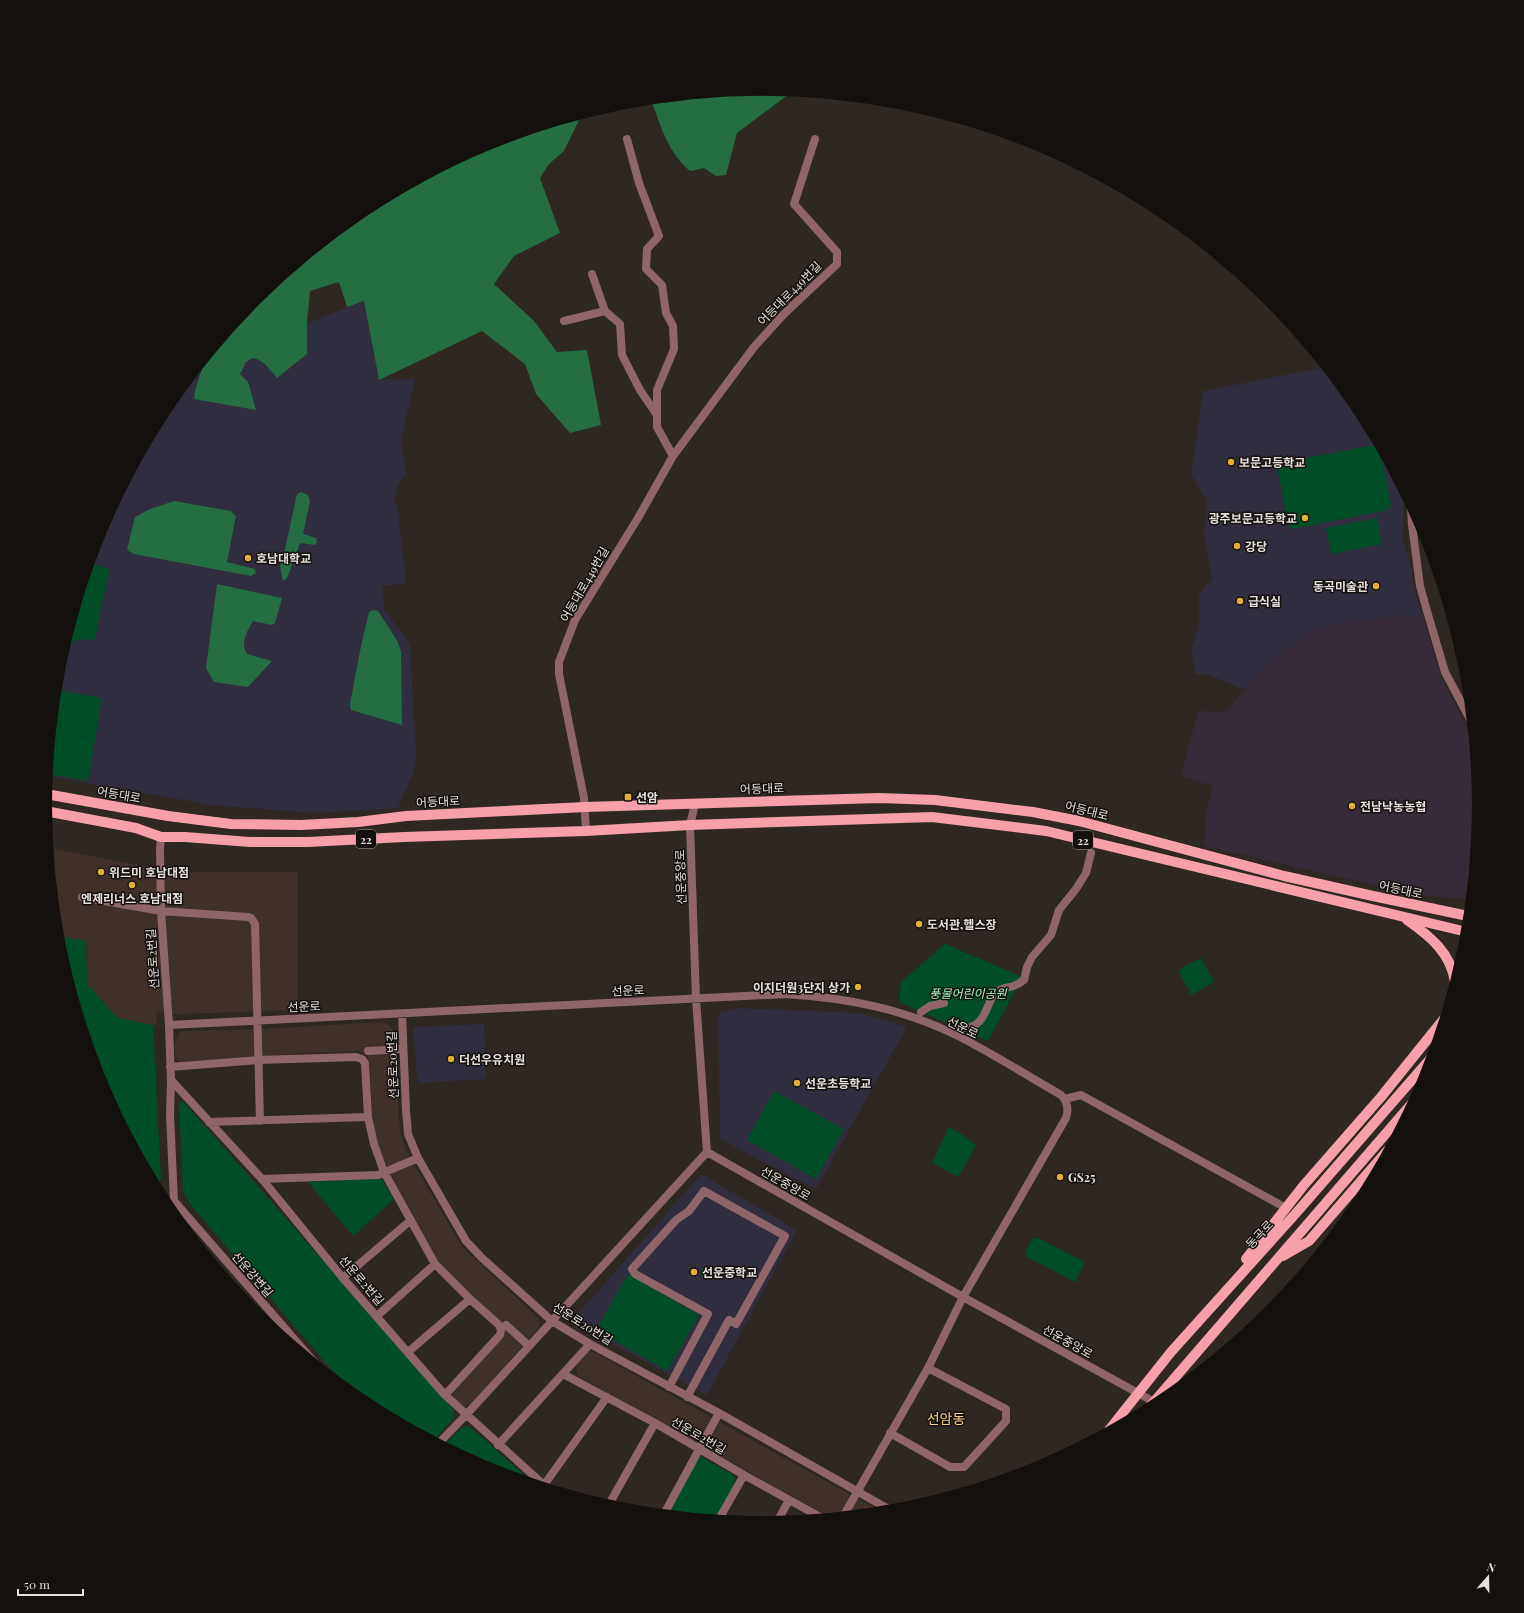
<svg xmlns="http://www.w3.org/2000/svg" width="1524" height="1613" font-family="'Playfair Display','Noto Sans KR',serif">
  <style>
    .built { fill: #3f3129 }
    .industrial { fill: #382b39 }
    .education { fill: #302d3e }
    .green { fill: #004e28 }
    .forest { fill: #256d43 }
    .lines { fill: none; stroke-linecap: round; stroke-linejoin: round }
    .minor { stroke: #8f6569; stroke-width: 8 }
    .major { stroke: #f79faa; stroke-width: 10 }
    .poi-dot { fill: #e3ae35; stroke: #14100e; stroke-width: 1.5 }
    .labels { text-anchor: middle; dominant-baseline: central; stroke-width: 3; stroke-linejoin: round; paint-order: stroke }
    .shield { fill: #14100e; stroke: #a6a29f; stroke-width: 1 }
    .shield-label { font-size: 11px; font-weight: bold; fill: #e5e0dd }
    .street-label { font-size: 12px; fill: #e5e0dd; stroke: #14100e }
    .poi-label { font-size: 12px; font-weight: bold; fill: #e5e0dd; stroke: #14100e; text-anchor: start }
    .park-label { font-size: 12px; font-style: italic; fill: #a0fcbf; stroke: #14100e }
    .quarter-label { font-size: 14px; fill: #f6d188; stroke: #14100e }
  </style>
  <rect width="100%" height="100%" fill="#2f2722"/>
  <path class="built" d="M49 848 174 872H298V1010L177 1014 156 1012 157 1025H153L117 1018 88 985 85 941 58 936Z
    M384 1022 392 1028 398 1085V1115L401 1134 406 1150 462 1247 537 1317 540 1322 539 1327 469 1406 462 1405 453 1397V1390L504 1333 505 1329 440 1265 395 1185 376 1140 372 1111 370 1062 367 1056 359 1051H346L179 1062 175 1058V1043L181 1031 264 1029Z
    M592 1351 820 1478 882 1512 830 1517 689 1439 578 1376 576 1367 583 1353Z"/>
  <path class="industrial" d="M1403 615 1423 617 1441 677 1462 717 1473 745 1479 807 1470 899 1418 895 1204 846 1206 811 1213 786 1181 776 1198 711 1225 712 1275 658 1316 627Z"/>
  <path class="education" d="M364 301 379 380 415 379 401 441 407 474 398 483 394 500 398 510 406 583 382 586 384 609 410 644 416 754 413 773 398 808 314 813 211 805 48 776 59 666 100 532 166 408 232 328 307 323Z
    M1325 367 1358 408 1404 494 1403 539 1412 570V581L1423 617 1403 615 1316 627 1275 658 1245 690 1209 675 1195 674 1191 650 1199 625V594L1212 579 1204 535 1207 501 1191 474 1203 391Z
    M736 1008 860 1013 907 1027 816 1189 720 1139 718 1014Z
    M484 1024 486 1079 419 1083 417 1075 413 1027Z
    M701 1174 797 1230 707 1395 576 1324 577 1315Z"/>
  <path class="green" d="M1374 445 1379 448 1391 504 1388 510 1293 529 1289 527 1277 468 1280 463Z
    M1377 518 1382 544 1331 554 1326 528Z
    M90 564 110 569 106 583 95 639C90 641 87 639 82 639 72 639 67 651 62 659H61Z
    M56 690 102 698 88 781 48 774Z
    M58 936 85 941 88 985 117 1018 153 1025 161 1181 155 1183 152 1180 99 1081 59 946Z
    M945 944 1022 977 988 1041 899 1002 901 982Z
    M1201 958 1214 982 1191 995 1178 970Z
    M774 1091 844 1129 816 1179 747 1140Z
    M183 1101 454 1410V1418L434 1440 363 1403 355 1396 325 1362 190 1204 183 1192 179 1103Z
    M949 1127 963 1135 976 1146 958 1177 932 1163Z
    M381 1178 394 1199 353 1236 308 1182Z
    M1035 1238H1038L1085 1262 1075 1282 1027 1257 1026 1251 1032 1240Z
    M628 1274 699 1315 667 1371 596 1330Z
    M469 1426 533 1483 487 1469 444 1446 462 1427Z
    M700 1456 732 1474 735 1478 734 1486 715 1519 682 1516 670 1509Z"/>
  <path class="forest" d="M762 90 792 92 737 133 726 175 716 176 704 168 690 171C668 152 662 129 652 103V100Z
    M581 116 564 151 549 164 540 178 560 233 514 256 494 284 534 321 557 352 587 350 601 425 570 433 536 394 525 364 482 331 379 380 364 301 347 307 339 282 310 291 307 323V354L277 378 266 365 259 360 253 358 246 362 240 374 248 382 256 410 194 399 195 391 204 362 255 299 364 210 488 144Z
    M301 492 308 495 310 501 303 534 316 538 317 542 315 545 300 543 287 578 283 581 280 567 285 549 297 494Z
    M174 501 231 511 236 516 227 562 255 569 256 573 251 576 134 554 127 550 135 517 150 509Z
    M217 584 282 598 275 623 272 625 253 621C247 631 240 643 247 654L272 661 248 687 214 682 206 668Z
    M373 610 378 611 398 642 401 652 402 725 351 710 350 704 361 646 369 612Z"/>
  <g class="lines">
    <path class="minor" d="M627 139 639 183 659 236 647 249 646 269 662 285 666 313 673 326 674 349 657 390V427L673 456
      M592 274 605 311 620 324 622 355 640 390 657 415
      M564 321 605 311
      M1411 508 1412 525 1420 586 1427 611 1445 672 1470 719
      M695 804 690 825 696 999 707 1152 963 1297 1158 1404
      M586 831 584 798 559 674V662L575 620 638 518 673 456 754 347 784 314 837 264V252L794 204 815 139
      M161 837 160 848 161 911 169 1025 171 1080 170 1115 174 1201 315 1363
      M82 897 161 911 248 917 251 918 255 924 260 1121
      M921 1012 930 1006 944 1003
      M402 1014 406 1110 408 1134 418 1158 466 1241 482 1258 552 1321 590 1344 719 1413 892 1511
      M169 1025 786 994C846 998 901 1008 956 1035 992 1053 1026 1075 1061 1095 1068 1102 1069 1109 1066 1118L963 1297 928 1368 844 1515
      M960 1029C990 1028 984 1000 998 991 1003 987 1010 988 1016 985 1019 984 1022 981 1024 980L1027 967 1032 957 1051 935 1059 910 1076 889 1086 873 1091 853
      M368 1051 403 1049
      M170 1067 258 1060 356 1057 362 1059 365 1063 368 1117 374 1144 384 1172 435 1264 470 1299 499 1325 501 1330 500 1335 445 1395
      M171 1080 262 1179 342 1277 444 1394 545 1486
      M1065 1099 1081 1095 1286 1208
      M209 1122 368 1117
      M262 1179 378 1175 418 1158
      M343 1278 411 1220
      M377 1316 435 1264
      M506 1325 529 1346
      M408 1352 470 1299
      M563 1374 655 1423 744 1475 822 1518
      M669 1387 708 1314 635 1274 632 1269 676 1220 689 1211 704 1191 785 1236 736 1324 729 1320 687 1397
      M890 1433 950 1467H964L1006 1421V1409L928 1368
      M439 1443 466 1415 707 1152
      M498 1445 590 1344
      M544 1485 607 1397
      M608 1506 655 1423
      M664 1514 719 1413
      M719 1519 744 1475
      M777 1522 789 1500"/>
    <path class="major" d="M46 794 168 816 231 824 301 825 358 822 406 816 585 807 879 798 935 800 1033 812 1079 821 1284 876 1373 896 1468 916
      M45 811 136 828 161 837H185L250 842H308L404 837 586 831 690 825 932 817 1046 831 1467 932
      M1407 920C1430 936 1451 953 1455 982
      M1283 1256 1309 1241 1387 1151
      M1246 1259 1304 1185 1381 1097 1443 1020
      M1147 1410 1414 1101
      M1109 1430 1171 1352 1297 1212 1431 1058"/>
  </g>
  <g class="poi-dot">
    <circle cx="1231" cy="462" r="4"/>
    <circle cx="1305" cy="518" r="4"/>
    <circle cx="1237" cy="546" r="4"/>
    <circle cx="248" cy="558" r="4"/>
    <circle cx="1376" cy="586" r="4"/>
    <circle cx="1240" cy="601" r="4"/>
    <rect x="624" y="793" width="8" height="8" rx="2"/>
    <circle cx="1352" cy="806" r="4"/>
    <circle cx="101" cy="872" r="4"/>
    <circle cx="132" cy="885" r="4"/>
    <circle cx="919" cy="924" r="4"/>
    <circle cx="858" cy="987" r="4"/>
    <circle cx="451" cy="1059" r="4"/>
    <circle cx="797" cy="1083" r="4"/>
    <circle cx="1060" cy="1177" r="4"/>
    <circle cx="694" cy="1272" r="4"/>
  </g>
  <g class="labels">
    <g class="shield">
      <rect x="356" y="830" width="20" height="18" rx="3"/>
      <rect x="1073" y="831" width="20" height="18" rx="3"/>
    </g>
    <g class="shield-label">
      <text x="366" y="839">22</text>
      <text x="1083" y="840">22</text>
    </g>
    <g class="street-label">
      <text transform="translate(789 293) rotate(-45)">어등대로449번길</text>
      <text transform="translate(584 584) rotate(-60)">어등대로449번길</text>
      <text transform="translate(762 788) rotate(-2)">어등대로</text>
      <text transform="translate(119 794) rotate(10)">어등대로</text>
      <text transform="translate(438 801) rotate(-3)">어등대로</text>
      <text transform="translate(1087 810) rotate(14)">어등대로</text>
      <text transform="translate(680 877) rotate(-92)">선운중앙로</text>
      <text transform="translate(1401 889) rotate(12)">어등대로</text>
      <text transform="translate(152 959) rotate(-94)">선운로2번길</text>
      <text transform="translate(628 990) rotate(-3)">선운로</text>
      <text transform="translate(304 1006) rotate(-3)">선운로</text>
      <text transform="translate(963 1027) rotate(26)">선운로</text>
      <text transform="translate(392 1065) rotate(-92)">선운로20번길</text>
      <text transform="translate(786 1183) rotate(30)">선운중앙로</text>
      <text transform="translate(1259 1234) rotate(-47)">동곡로</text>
      <text transform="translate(253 1274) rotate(49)">선운강변길</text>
      <text transform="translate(362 1280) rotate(49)">선운로2번길</text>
      <text transform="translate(583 1323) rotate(32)">선운로20번길</text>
      <text transform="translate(1068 1341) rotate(29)">선운중앙로</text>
      <text transform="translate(699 1435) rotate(30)">선운로2번길</text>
    </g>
    <g class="poi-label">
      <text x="1239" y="462">보문고등학교</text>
      <text x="1297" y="518" text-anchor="end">광주보문고등학교</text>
      <text x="1245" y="546">강당</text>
      <text x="256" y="558">호남대학교</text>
      <text x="1368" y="586" text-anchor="end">동곡미술관</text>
      <text x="1248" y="601">급식실</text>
      <text x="636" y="797">선암</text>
      <text x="1360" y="806">전남낙농농협</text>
      <text x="109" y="872">위드미 호남대점</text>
      <text x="132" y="898" text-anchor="middle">엔제리너스 호남대점</text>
      <text x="927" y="924">도서관,헬스장</text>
      <text x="850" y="987" text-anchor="end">이지더원3단지 상가</text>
      <text x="459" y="1059">더선우유치원</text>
      <text x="805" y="1083">선운초등학교</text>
      <text x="1068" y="1177">GS25</text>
      <text x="702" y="1272">선운중학교</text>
    </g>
    <g class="park-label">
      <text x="968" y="993">풍물어린이공원</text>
    </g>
    <g class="quarter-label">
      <text x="946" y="1418">선암동</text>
    </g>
  </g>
  <path d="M0 0H1524V1613H0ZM52 806a710 710 0 1 1 1420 0a710 710 0 1 1-1420 0Z" fill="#14100e" fill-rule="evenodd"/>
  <g transform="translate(1488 1577) rotate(20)" stroke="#14100e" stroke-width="3" paint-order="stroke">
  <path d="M0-3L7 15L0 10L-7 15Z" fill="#e5e0dd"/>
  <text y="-6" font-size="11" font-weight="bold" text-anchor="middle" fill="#e5e0dd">N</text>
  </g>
  <path d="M18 1589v6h65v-6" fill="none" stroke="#e5e0dd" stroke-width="2"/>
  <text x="24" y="1589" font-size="12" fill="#e5e0dd" stroke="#14100e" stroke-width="3" paint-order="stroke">50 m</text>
</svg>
